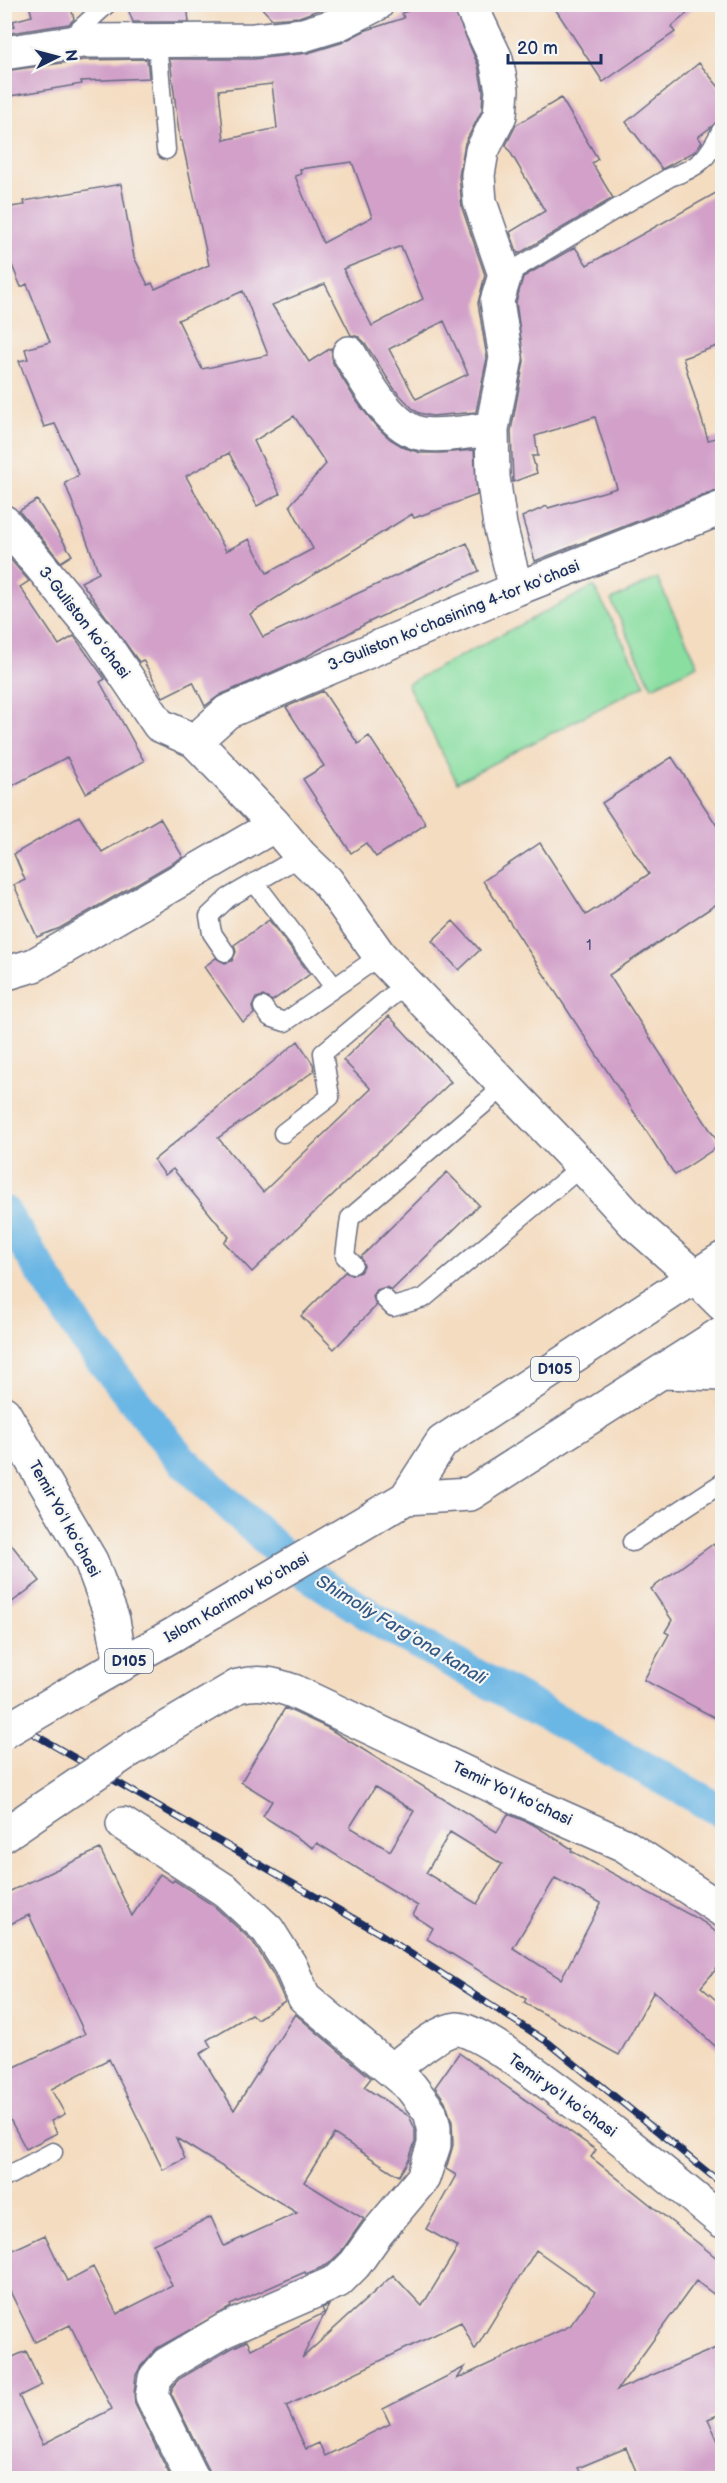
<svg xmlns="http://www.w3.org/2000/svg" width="727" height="2483" font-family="'Balsamiq Sans',sans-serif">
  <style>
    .green { fill: #89dea0; stroke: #52867f; stroke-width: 1.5 }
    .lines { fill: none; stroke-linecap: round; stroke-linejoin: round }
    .canal { stroke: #6bb6e4; stroke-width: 33 }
    .building { fill: #d2a0c9; fill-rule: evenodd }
    .service-casing { stroke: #676c80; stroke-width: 21 }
    .minor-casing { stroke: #676c80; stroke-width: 36 }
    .tertiary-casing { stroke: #676c80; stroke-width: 36 }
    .secondary-casing { stroke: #676c80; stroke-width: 36 }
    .primary-casing { stroke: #676c80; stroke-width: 36 }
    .service { stroke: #fff; stroke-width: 18 }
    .minor { stroke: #fff; stroke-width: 33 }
    .tertiary { stroke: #fff; stroke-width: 33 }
    .secondary { stroke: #fff; stroke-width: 33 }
    .primary { stroke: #fff; stroke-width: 33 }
    .rail-casing { stroke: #1b2f5e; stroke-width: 7 }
    .rail { stroke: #f6f6f2; stroke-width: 4.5; stroke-dasharray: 14; stroke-linecap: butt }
    .minor-bridge-casing { stroke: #676c80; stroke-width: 36; stroke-linecap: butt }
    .primary-bridge-casing { stroke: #676c80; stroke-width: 36; stroke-linecap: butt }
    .minor-bridge { stroke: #fff; stroke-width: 33 }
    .primary-bridge { stroke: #fff; stroke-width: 33 }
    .labels { text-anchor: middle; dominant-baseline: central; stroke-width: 4.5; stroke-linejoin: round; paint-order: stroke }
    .number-label { font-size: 14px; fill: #494b79 }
    .shield { fill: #f6f6f2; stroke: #5d6b8a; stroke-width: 1.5 }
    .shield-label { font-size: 15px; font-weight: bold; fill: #1b2f5e }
    .street-label { font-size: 16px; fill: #1b2f5e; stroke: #f6f6f2 }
    .water-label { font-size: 18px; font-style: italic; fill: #335886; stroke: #f6f6f2 }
  </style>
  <rect width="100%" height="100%" fill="#f6f6f2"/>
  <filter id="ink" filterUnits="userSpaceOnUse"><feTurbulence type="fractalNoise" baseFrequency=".0167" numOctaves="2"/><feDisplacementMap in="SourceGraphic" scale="12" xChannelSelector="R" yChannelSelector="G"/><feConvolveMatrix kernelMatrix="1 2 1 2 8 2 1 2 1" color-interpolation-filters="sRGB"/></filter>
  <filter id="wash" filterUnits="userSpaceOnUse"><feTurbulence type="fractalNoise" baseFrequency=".008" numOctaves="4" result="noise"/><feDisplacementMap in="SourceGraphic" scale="24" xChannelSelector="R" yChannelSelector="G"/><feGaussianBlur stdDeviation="1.35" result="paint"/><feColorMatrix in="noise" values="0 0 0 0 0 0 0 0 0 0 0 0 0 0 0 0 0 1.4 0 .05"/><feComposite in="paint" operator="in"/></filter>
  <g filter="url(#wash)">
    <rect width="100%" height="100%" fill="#f4dcc0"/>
    <path class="green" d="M657 578 698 665 652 687 611 600Z
      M594 586 645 685 457 782 407 684Z"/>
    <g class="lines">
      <path class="canal" d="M4 1212 85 1339 180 1458 292 1564 380 1622 722 1811"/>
    </g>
    <g id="blocks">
      <path class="building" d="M29 4H70L74 19 69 24 4 34V29L15 26 13 21 32 16Z
        M126 4H187L189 22H133Z
        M258 4H335L299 17 272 19Z
        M427 4H452L478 65 483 91 482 110 465 143 459 176 462 208 485 275 478 303 487 358 476 412 432 416 419 413 412 408 395 390 365 343 359 337 351 335 325 284 272 305 309 362 331 348 333 363 355 399 375 425 390 439 405 448 421 453H441L474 450 477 495 414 518 412 514 250 614 263 637 467 543 479 571 369 622 302 659 220 695 205 706 193 682 163 697 143 660 139 662 81 582 99 573 65 483 79 475 55 424 44 427 19 361 28 359 25 349 50 342 27 284 21 287 4 246V208L25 205 24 201 121 184 134 257 148 285 152 283 155 289 209 265 182 141H180L170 59H254L308 53 341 43 364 31 404 18 402 13ZM272 84 277 128 224 140 219 90ZM352 162 372 217 323 243 295 176 301 174 300 169ZM401 246 423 299 372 326 343 269ZM243 291 268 355 202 369 178 320ZM444 321 468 374 416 399 389 349ZM294 416 326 464 290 505 313 549 267 573 249 539 226 551 186 476 229 453 257 506 280 494 254 441Z
        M552 4H698L671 27 675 32 603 82Z
        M147 59 149 78 81 81 82 84 4 97V71L84 60Z
        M699 63 723 92V118L698 137 702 142 694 152 662 169 626 122Z
        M561 98 598 159 592 163 613 198 518 254 510 232 545 211 506 145 516 125Z
        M723 189V344L683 358 708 440 723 436V490L715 491 535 561 522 517 547 506 548 508 617 488 595 417 535 436 538 456H532L537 473 513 482 511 431 524 361 516 302 523 277 575 247 587 265Z
        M37 500 72 555 61 562 19 511Z
        M4 552 29 581 20 587 59 645 74 636 105 679 100 682 144 761 86 793 67 757 4 790Z
        M323 691 358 744 369 736 426 824 376 857 366 843 351 853 303 779 324 766 286 707Z
        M672 757 723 835V900L609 975 720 1145 675 1175 483 881 540 843 586 915 649 874 602 803Z
        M79 816 102 852 160 818 183 857 60 928 37 937 14 885 25 880 14 854Z
        M269 920 310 974 272 1001 263 996 256 998 252 1007 254 1014 243 1022 204 967 216 958 225 963 232 961 236 952 234 945Z
        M453 921 480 950 459 970 432 941Z
        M389 1016 451 1082 252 1272 224 1242 229 1237 173 1169 165 1175 154 1160 298 1041 313 1064 314 1071 218 1138 263 1192 371 1089 343 1060Z
        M447 1172 479 1205 392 1290 386 1287 377 1290 373 1296 376 1306 334 1349 301 1316 345 1272 351 1275 360 1272 364 1266 361 1257Z
        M4 1535 40 1581 4 1608Z
        M713 1544 723 1557V1722L644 1680 669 1634 665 1632 672 1620 651 1589Z
        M285 1708 328 1728 497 1832 508 1814 534 1825 572 1849 571 1851 705 1923 723 1938V1961L701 1987 723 2006V2053L654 1991 619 2055 524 2003 526 1999 427 1939 433 1928 413 1915 418 1906 317 1843 313 1848 263 1816 272 1801 241 1782ZM375 1787 414 1811 390 1851 350 1827ZM450 1832 502 1864 477 1904 426 1873ZM555 1878 601 1903 561 1979 513 1948Z
        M100 1849 132 1916 160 1874 172 1882 174 1880 214 1906 253 1942 273 1974 285 2001 257 2019 251 2014 207 2040 211 2047 200 2054 234 2110 295 2014 371 2078 364 2087 409 2116 415 2129V2142L409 2159 399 2176 334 2134 304 2182 364 2219 341 2252 327 2265 306 2274 305 2272 230 2305 231 2307 157 2348 141 2366 136 2375 134 2393 135 2404 171 2478H4V2361L26 2351 42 2385 19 2396 43 2444 112 2409 70 2325 35 2342 4 2279V2254L45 2235 67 2281 93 2267 117 2314 172 2286 153 2244 211 2217 224 2246 297 2213 176 2138 185 2159 163 2170 109 2059 51 2089 65 2114 51 2121 57 2133 26 2149 4 2108V2072L85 2034 29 1915 4 1927V1894Z
        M459 2053 596 2150 591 2157 723 2263V2301L696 2281 617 2390 723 2345V2413L708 2419 723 2452V2478H639L626 2448 578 2468 583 2478H211L209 2470 171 2393 173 2386 179 2379 232 2348 247 2341 251 2349 324 2313 322 2308 329 2305 302 2358 393 2275 422 2306 458 2247 426 2229 456 2175 446 2169 453 2145 452 2122 445 2101 435 2087ZM536 2250 595 2292 570 2326 457 2379 465 2367 383 2409 390 2424 325 2456 319 2443 306 2449 286 2406 461 2322 475 2350Z"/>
    </g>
  </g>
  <g filter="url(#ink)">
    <use href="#blocks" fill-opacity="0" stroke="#676c80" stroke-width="1.5"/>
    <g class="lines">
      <defs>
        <path id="service" d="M67 41 107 4
          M157 41 166 150
          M505 275 670 177C699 168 708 158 721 131
          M255 883 334 987
          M225 952 212 933 209 916 228 898 301 856
          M263 1007 270 1017 285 1022 380 956
          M283 1133 330 1097 323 1053 407 983
          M353 1264 345 1256 350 1218 506 1085
          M384 1298 393 1307 424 1298 582 1166
          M632 1542 722 1483
          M4 2178 53 2152"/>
        <path id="minor" d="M470 4 496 59 502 90 500 115 482 151 478 175 480 202 505 275 497 301 506 358 492 429 493 477 500 525 516 589
          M4 53 83 41 254 40 303 35 336 25 377 4
          M349 353C364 378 391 430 423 434 445 437 470 431 492 429
          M4 522 101 639 159 725 195 741 275 825 301 856 327 881 380 956 582 1166 635 1224 695 1277
          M195 741 227 712 317 673 516 589 722 508
          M4 974 34 965 275 825
          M130 1750 238 1686C259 1681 273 1684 293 1691
          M123 1824 226 1891 268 1930 290 1965 304 1997 411 2087 430 2112 434 2127V2145L423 2178 377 2233 355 2264 338 2281 223 2331 167 2364 155 2378 152 2396 192 2478
          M4 1835 39 1811
          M392 2070C407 2059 438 2030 457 2029 490 2027 687 2192 722 2221"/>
        <path id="tertiary" d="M4 1413 91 1561 113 1620 121 1665
          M293 1691 514 1796 624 1845 722 1910"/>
        <path id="secondary" d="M695 1277 722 1304"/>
        <path id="primary" d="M663 1372 722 1374
          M406 1498 442 1442 722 1259
          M86 1684 171 1636 406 1498 470 1494 722 1333"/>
      </defs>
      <use href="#service" class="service-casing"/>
      <use href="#minor" class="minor-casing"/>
      <use href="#tertiary" class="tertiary-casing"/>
      <use href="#secondary" class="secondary-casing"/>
      <use href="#primary" class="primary-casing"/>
      <use href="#service" class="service"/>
      <use href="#minor" class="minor"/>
      <use href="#tertiary" class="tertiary"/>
      <use href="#secondary" class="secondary"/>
      <use href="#primary" class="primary"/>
      <defs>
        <path id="rail" d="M4 1717 379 1933 549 2043 722 2184"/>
      </defs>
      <use href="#rail" class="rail-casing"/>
      <use href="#rail" class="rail"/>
      <defs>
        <path id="minor-bridge" d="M39 1811 130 1750"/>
        <path id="primary-bridge" d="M4 1732 86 1684"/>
      </defs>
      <use href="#minor-bridge" class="minor-bridge-casing"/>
      <use href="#primary-bridge" class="primary-bridge-casing"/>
      <use href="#minor-bridge" class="minor-bridge"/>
      <use href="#primary-bridge" class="primary-bridge"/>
    </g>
  </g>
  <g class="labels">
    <g class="number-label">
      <text x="589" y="945">1</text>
    </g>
    <g class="shield">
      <rect x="531" y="1357" width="48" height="24" rx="4.5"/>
      <rect x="105" y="1649" width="48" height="24" rx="4.5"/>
    </g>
    <g class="shield-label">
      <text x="555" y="1369">D105</text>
      <text x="129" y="1661">D105</text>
    </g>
    <g class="street-label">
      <text transform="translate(454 616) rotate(-22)">3-Guliston koʻchasining 4-tor koʻchasi</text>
      <text transform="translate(84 623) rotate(52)">3-Guliston koʻchasi</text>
      <text transform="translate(64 1519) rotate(61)">Temir Yoʻl koʻchasi</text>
      <text transform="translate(237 1598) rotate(-30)">Islom Karimov koʻchasi</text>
      <text transform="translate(512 1794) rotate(25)">Temir Yoʻl koʻchasi</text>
      <text transform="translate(562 2096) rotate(36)">Temir yoʻl koʻchasi</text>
    </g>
    <g class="water-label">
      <text transform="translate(401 1630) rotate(31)">Shimoliy Fargʻona kanali</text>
    </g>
  </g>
  <rect width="727" height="2483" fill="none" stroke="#f6f6f2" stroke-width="24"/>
  <g transform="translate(57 57) rotate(84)" stroke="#f6f6f2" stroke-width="4.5" paint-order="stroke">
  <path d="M0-4.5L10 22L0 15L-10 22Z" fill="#1b2f5e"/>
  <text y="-9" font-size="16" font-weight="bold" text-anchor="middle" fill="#1b2f5e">N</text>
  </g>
  <path d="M508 54v9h93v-9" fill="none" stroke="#1b2f5e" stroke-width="3"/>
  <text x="517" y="54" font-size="18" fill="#1b2f5e" stroke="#f6f6f2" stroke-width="4.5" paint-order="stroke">20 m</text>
</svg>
